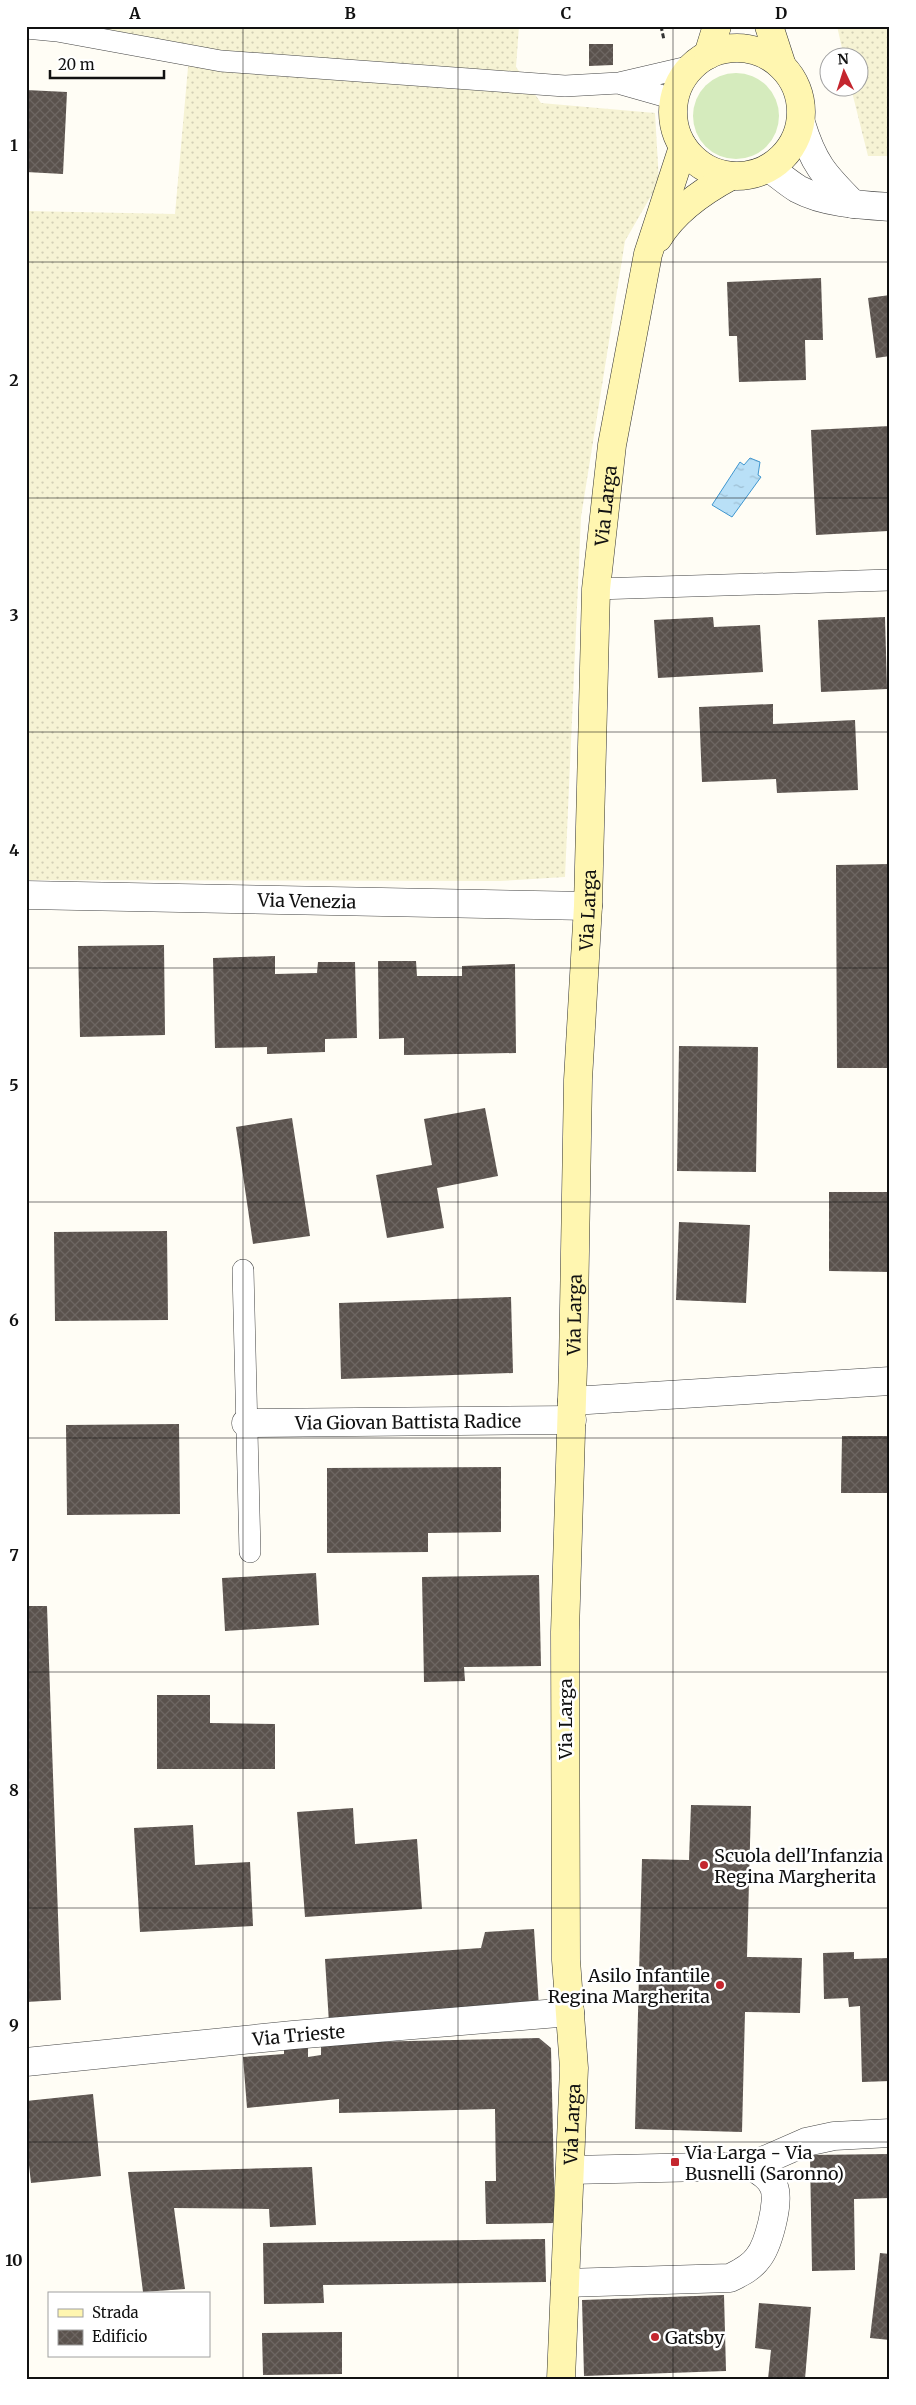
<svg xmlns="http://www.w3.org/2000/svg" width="916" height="2405" font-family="Merriweather,serif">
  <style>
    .farmland { fill: url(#farmland-dots) }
    .grass { fill: #d5ebbd }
    .water { fill: url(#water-ripples); stroke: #3f96cf }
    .building { fill: url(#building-cross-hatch) }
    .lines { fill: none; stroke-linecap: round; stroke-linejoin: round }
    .lane-casing { stroke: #444; stroke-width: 22 }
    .street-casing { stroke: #444; stroke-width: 29 }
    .secondary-casing { stroke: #333; stroke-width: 29 }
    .path { stroke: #333; stroke-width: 3; stroke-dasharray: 5 2.5; stroke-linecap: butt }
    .lane { stroke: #fff; stroke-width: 21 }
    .street { stroke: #fff; stroke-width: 28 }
    .secondary { stroke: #fff6b0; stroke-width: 28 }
    .grid { fill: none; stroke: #111; stroke-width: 1; stroke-opacity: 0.55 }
    .poi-dot { fill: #c4262e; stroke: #fff; stroke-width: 2 }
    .labels { text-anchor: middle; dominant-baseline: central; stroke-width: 5; stroke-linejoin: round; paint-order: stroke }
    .street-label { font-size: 18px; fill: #111; stroke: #fff }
    .poi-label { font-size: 18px; fill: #111; stroke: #fff; text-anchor: start }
    .neatline { fill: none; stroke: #111; stroke-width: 2 }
    .grid-label { font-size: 16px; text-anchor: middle; font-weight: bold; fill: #111 }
  </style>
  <defs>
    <pattern id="farmland-dots" width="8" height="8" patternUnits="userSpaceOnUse" patternTransform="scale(1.25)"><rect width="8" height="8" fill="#f6f3d4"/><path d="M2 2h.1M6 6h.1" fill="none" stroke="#d2cfb5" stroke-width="1.8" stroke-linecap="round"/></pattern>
    <pattern id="water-ripples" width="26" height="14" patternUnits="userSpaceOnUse" patternTransform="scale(1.25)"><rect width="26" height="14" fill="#b9e0f7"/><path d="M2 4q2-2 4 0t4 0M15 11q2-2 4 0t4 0" fill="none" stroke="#9ebfd3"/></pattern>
    <pattern id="building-cross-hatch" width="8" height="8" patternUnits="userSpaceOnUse" patternTransform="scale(1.25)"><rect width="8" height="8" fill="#5a524d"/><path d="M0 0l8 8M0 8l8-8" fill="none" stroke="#6d6662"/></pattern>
  </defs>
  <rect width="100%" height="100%" fill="#fffdf5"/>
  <path class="farmland" d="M48 26H519L516 67 541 103 655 113 659 182 625 241 581 517 565 877 500 881 26 880V211L175 214 189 56Z
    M837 26H890V156H868L851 88H858V58L844 57Z"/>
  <path class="grass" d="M693 116a43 43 0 1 1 86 0a43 43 0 1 1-86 0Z"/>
  <path class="water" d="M750 458 760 462 758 475 761 477 732 517 712 505 740 462 744 465Z"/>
  <path class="building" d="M589 44H613V65L589 66Z
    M26 90 67 92 63 174 26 172Z
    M821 278 823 340H805L806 380 739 382 737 336H729L727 282Z
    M890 295V356L876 358 868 298Z
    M890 426 888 531 816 535 811 430Z
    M713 617 714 627 760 625 763 672 658 678 654 620Z
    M885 617 887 689 821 692 818 620Z
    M773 704V724L855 720 858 790 777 793 776 779 702 782 699 707Z
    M890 864V1068H837L836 865Z
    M164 945 165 1035 80 1037 78 946Z
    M275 956V974L317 973 318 962H355L357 1038 325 1039V1052L267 1054V1047L215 1048 213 958Z
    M378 961H416L417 976H462V966L515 964 516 1053 404 1055V1038L379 1039Z
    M679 1046 758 1047 756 1172 677 1171Z
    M485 1108 498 1176 437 1188 444 1228 387 1238 376 1175 432 1165 424 1119Z
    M292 1118 310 1236 253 1244 236 1127Z
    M829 1192H890V1272L829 1271Z
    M679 1222 750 1225 746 1303 676 1300Z
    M167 1231 168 1320 55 1321 54 1232Z
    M511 1297 513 1373 341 1379 339 1303Z
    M179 1424 180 1514 67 1515 66 1425Z
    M842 1436H890V1493H841Z
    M501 1467V1532L428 1533V1552L327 1553V1468Z
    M316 1573 319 1625 225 1631 222 1578Z
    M539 1575 541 1666 464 1667 465 1681 424 1682 422 1577Z
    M26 1606H47L61 2000 26 2002Z
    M157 1695H210V1723L275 1724V1769H157Z
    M691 1805 751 1806 747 1957 802 1958 800 2013 745 2012 742 2132 635 2129 642 1859 689 1860Z
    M353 1808 355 1844 417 1839 422 1909 305 1917 297 1812Z
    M193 1825 195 1865 250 1862 253 1926 140 1932 134 1828Z
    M534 1929 539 2007 329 2023 325 1959 481 1948 485 1932Z
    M854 1952V1959L890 1958V2081L862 2082 860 2006 849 2007 848 1998 824 1999 823 1953Z
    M539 2038 551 2048 555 2223 486 2224 485 2181H496L495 2109 339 2113V2099L247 2108 243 2057 284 2054V2049L308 2047V2057L321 2055V2043Z
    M93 2094 101 2176 31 2183 26 2138V2101Z
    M890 2154V2198L854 2199 855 2270 812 2271 810 2155Z
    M312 2167 316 2225 270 2227 269 2209 174 2208 185 2289 143 2292 128 2172Z
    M545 2239 546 2282 323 2285 324 2303 264 2304 263 2243Z
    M880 2253 890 2254V2340L870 2338Z
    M724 2295 726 2371 584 2376 582 2300Z
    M759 2303 811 2307 805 2379H768L771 2350 755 2348Z
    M342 2332V2374L263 2375 262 2333Z"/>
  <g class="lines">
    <defs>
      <path id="lane" d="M26 28 57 31 221 61 565 86 619 83 692 66
        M621 84 674 99
        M596 589 890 580
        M243 1270 250 1552"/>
      <g id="street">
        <path d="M801 123C813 163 824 175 853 204"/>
        <path d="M769 168C778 174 788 183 798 189 824 203 860 205 890 207"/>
        <path id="s1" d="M26 895 588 906"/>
        <path d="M572 1401 890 1381"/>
        <path id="s2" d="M246 1423 572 1420"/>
        <path id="s3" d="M26 2062 293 2035 570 2012"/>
        <path d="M570 2170 751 2166 806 2142 834 2136 890 2133"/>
        <path d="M565 2283 730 2278C740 2273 751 2268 758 2258 768 2246 780 2202 774 2187 770 2177 761 2172 751 2166"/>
      </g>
      <g id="secondary">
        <path d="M769 26 782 66"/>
        <circle cx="737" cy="112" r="64"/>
        <path d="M708 55 717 26"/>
        <path d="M658 238C675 210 703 191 731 176"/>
        <path id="s4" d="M561 2379 574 2068 566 1960 565 1632 573 1366 578 1080 588 906 596 589 612 445 648 254 683 147"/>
      </g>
    </defs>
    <use href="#lane" class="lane-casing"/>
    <use href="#street" class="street-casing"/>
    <use href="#secondary" class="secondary-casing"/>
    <path class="path" d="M661 26 664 40"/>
    <use href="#lane" class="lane"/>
    <use href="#street" class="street"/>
    <use href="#secondary" class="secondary"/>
  </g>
  <path class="grid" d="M243 26V2379M458 26V2379M673 26V2379M26 262H890M26 498H890M26 732H890M26 968H890M26 1202H890M26 1438H890M26 1672H890M26 1908H890M26 2142H890"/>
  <g class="poi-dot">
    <circle cx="704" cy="1865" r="5"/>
    <circle cx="720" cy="1985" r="5"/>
    <rect x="670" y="2157" width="10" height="10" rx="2.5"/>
    <circle cx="655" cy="2337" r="5"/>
  </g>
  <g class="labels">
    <g class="street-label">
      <text stroke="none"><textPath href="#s4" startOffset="1875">Via Larga</textPath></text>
      <text stroke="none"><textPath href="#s1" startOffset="281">Via Venezia</textPath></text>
      <text stroke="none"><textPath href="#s4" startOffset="1470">Via Larga</textPath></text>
      <text stroke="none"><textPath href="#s4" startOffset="1065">Via Larga</textPath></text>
      <text stroke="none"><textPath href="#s2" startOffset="162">Via Giovan Battista Radice</textPath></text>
      <text transform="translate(565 1719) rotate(-90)">Via Larga</text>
      <text stroke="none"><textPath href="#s3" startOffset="274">Via Trieste</textPath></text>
      <text stroke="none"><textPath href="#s4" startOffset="255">Via Larga</textPath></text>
    </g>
    <g class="poi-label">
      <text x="714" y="1855">Scuola dell'Infanzia<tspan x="714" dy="21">Regina Margherita</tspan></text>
      <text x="710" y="1975" text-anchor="end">Asilo Infantile<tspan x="710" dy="21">Regina Margherita</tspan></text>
      <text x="685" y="2152">Via Larga - Via<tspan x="685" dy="21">Busnelli (Saronno)</tspan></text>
      <text x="665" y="2337">Gatsby</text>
    </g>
  </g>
  <rect width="916" height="2405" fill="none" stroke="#ffffff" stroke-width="55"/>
  <rect x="48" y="2292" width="162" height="65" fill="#ffffff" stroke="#a0a0a0"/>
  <rect x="58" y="2309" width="25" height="8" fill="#fff6b0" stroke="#a0a0a0"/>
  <text x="92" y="2318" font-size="15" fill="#111111">Strada</text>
  <rect x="58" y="2330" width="25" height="15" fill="url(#building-cross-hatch)" stroke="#a0a0a0"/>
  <text x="92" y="2342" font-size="15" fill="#111111">Edificio</text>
  <g transform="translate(844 72) rotate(356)"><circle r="24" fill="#ffffff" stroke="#a0a0a0"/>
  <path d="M0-4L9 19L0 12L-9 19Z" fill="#c4262e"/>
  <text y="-8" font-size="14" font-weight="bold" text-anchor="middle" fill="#111111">N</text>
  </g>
  <path d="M50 70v8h114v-8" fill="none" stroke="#111111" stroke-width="2.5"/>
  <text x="58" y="70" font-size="15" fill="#111111" stroke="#ffffff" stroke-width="4" paint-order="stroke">20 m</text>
  <rect x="28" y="28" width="860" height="2350" class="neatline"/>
  <g class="grid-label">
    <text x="135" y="19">A</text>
    <text x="350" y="19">B</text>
    <text x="566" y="19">C</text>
    <text x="781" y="19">D</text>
    <text x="14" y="151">1</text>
    <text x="14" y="386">2</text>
    <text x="14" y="621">3</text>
    <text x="14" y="856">4</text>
    <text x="14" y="1091">5</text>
    <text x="14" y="1326">6</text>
    <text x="14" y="1561">7</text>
    <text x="14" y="1796">8</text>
    <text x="14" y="2031">9</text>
    <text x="14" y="2266">10</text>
  </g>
</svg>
